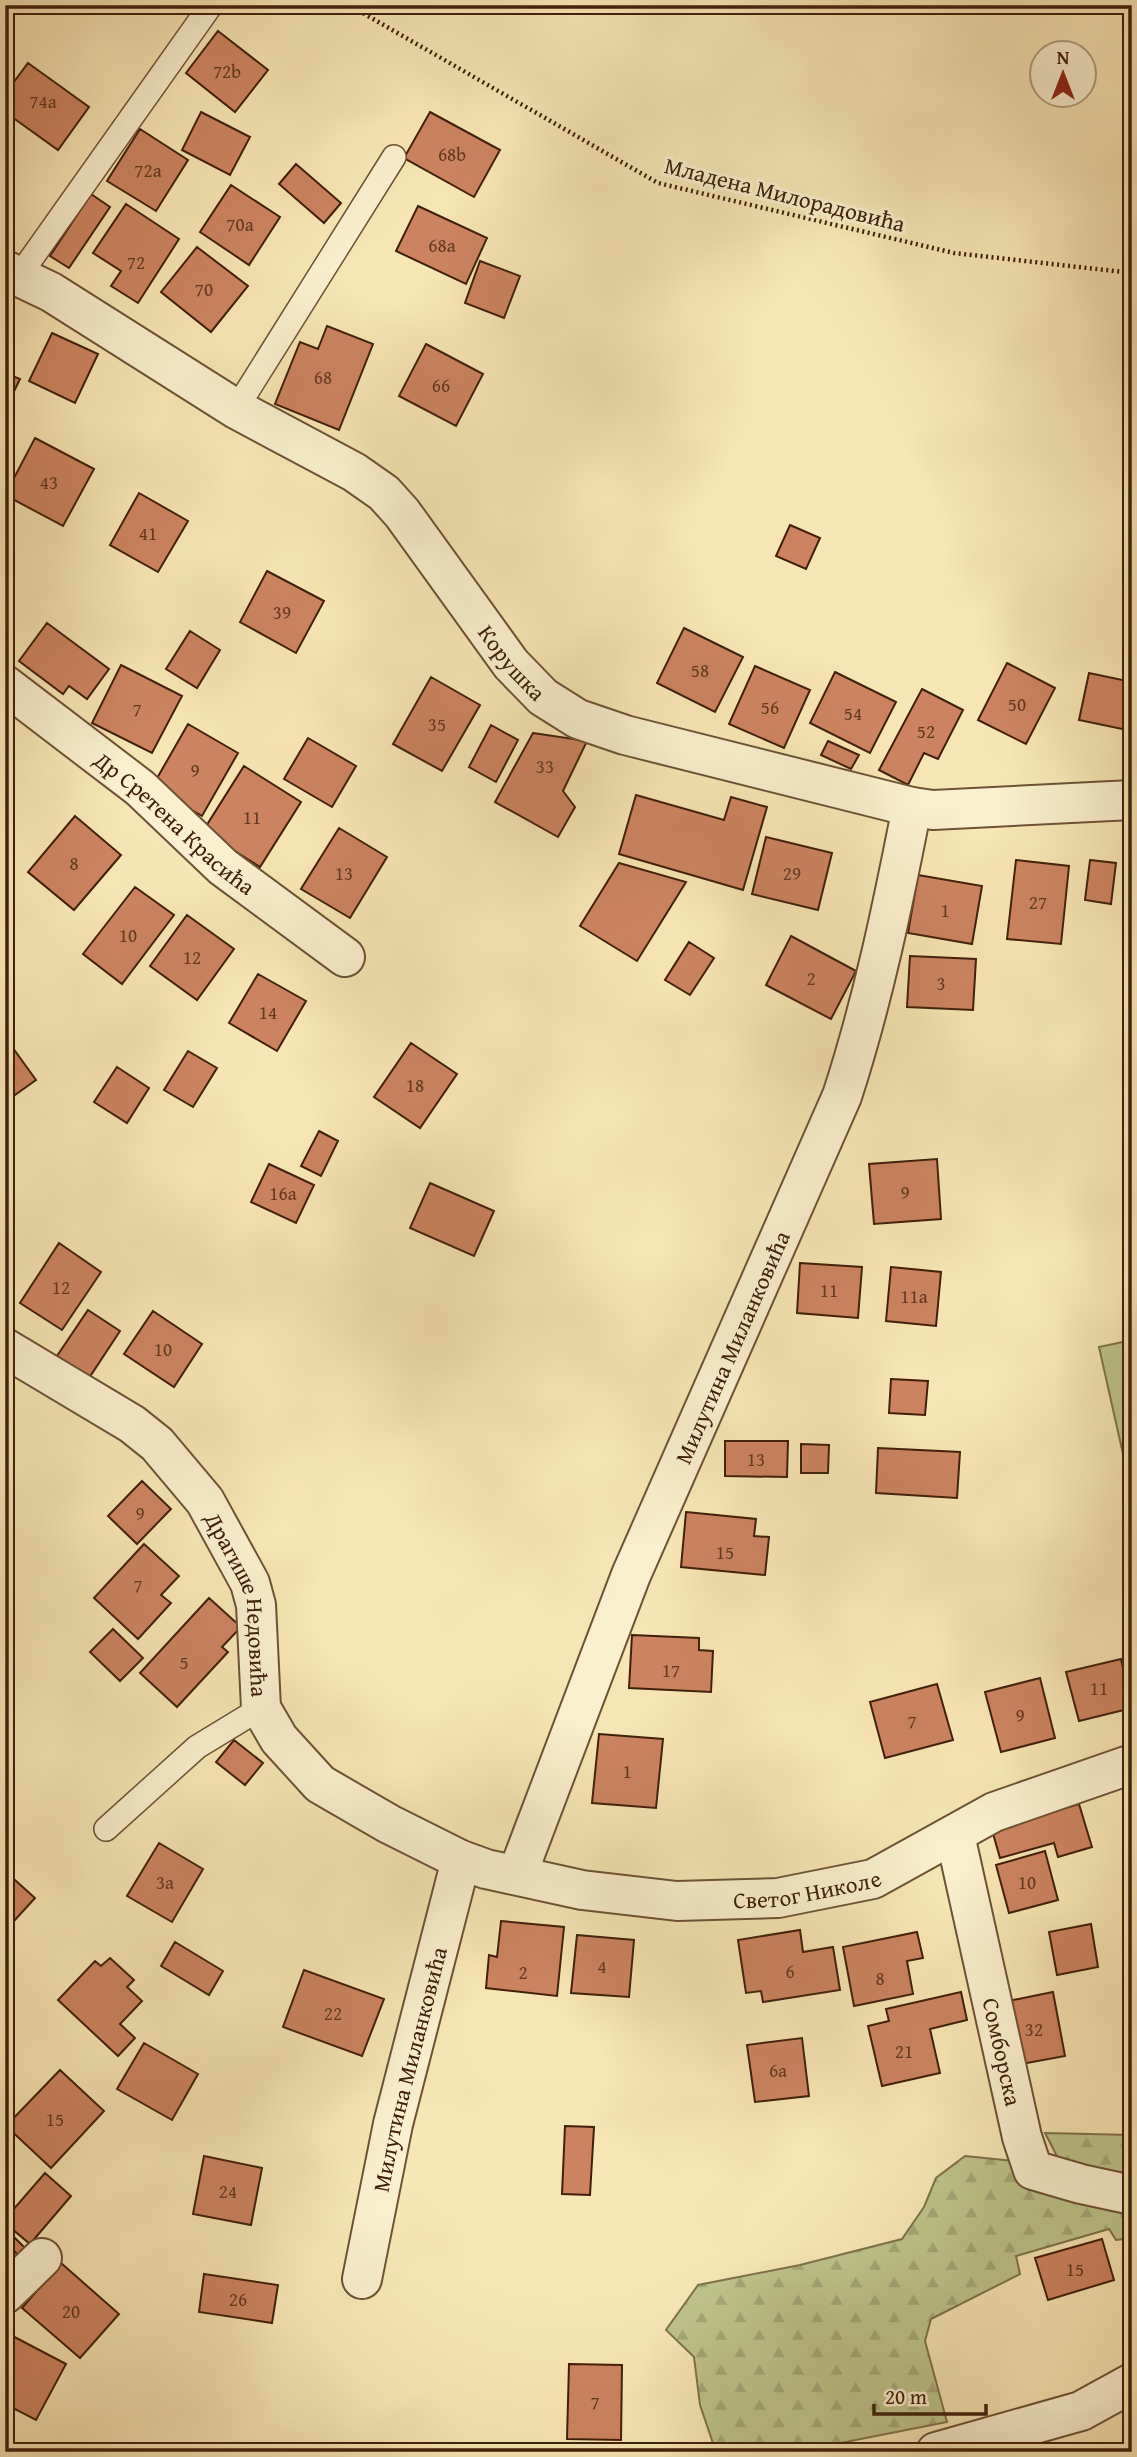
<svg xmlns="http://www.w3.org/2000/svg" width="1137" height="2457" font-family="'Gentium Book Plus',serif">
  <style>
    .forest { fill: url(#forest-firs); stroke: #80724c; stroke-width: 2 }
    .garden { fill: #bfc48c; stroke: #80724c; stroke-width: 2 }
    .building { fill: #cd8361; stroke: #40200c; stroke-width: 2 }
    .lines { fill: none; stroke-linecap: round; stroke-linejoin: round }
    .service-casing { stroke: #6e5236; stroke-width: 26 }
    .minor-casing { stroke: #6e5236; stroke-width: 42 }
    .path { stroke: #40200c; stroke-width: 4.5; stroke-dasharray: 2 3.5; stroke-linecap: butt }
    .service { stroke: #faefcf; stroke-width: 23 }
    .minor { stroke: #faefcf; stroke-width: 38 }
    .labels { text-anchor: middle; dominant-baseline: central; stroke-width: 6; stroke-linejoin: round; paint-order: stroke }
    .number-label { font-size: 19px; fill: #633921 }
    .street-label { font-size: 23px; fill: #40200c; stroke: #faefcf }
  </style>
  <defs>
    <pattern id="forest-firs" width="22" height="20" patternUnits="userSpaceOnUse" patternTransform="scale(1.75)"><rect width="22" height="20" fill="#bfc48c"/><path d="M5 1l3.5 6h-7zM16 11l3.5 6h-7z" fill="#a5a878"/></pattern>
  </defs>
  <rect width="100%" height="100%" fill="#f7e6b5"/>
  <filter id="stains"><feTurbulence type="fractalNoise" baseFrequency=".00286" numOctaves="4"/><feColorMatrix values="0 0 0 0 .2 0 0 0 0 .09 0 0 0 0 .02 0 0 0 .5 -.17"/></filter>
  <radialGradient id="worn" r=".72"><stop offset=".6" stop-color="#630" stop-opacity="0"/><stop offset="1" stop-color="#630" stop-opacity=".3"/></radialGradient>
  <path class="forest" d="M1045 2133 1132 2135V2181L1062 2166Z
    M965 2156 1014 2161 1132 2210V2238L1116 2240 1109 2229 1016 2256 1020 2274 931 2319 925 2341 947 2422 795 2452H716L700 2405 694 2357 666 2330 698 2285 800 2265 902 2239 924 2207 936 2178Z"/>
  <path class="garden" d="M1132 1340V1452L1123 1454 1099 1347Z"/>
  <path class="building" d="M218 31 268 70 235 112 186 73Z
    M28 63 89 107 58 150 5 112V94Z
    M201 112 250 137 230 175 182 150Z
    M430 112 500 150 474 197 404 158Z
    M140 129 188 160 156 211 107 181Z
    M296 164 341 203 324 223 279 184Z
    M231 185 280 217 249 265 200 232Z
    M91 194 110 207 69 268 50 256Z
    M126 204 179 239 138 303 111 286 121 271 93 253Z
    M418 206 487 238 466 284 396 251Z
    M197 247 248 286 211 332 161 292Z
    M480 261 520 276 504 318 465 303Z
    M327 326 373 344 339 430 275 404 300 342 318 349Z
    M52 333 98 354 75 403 29 381Z
    M426 344 483 374 456 426 399 396Z
    M5 373 20 379 5 410Z
    M35 438 94 469 63 526 5 495Z
    M139 493 188 521 158 572 110 545Z
    M790 525 820 538 806 569 776 556Z
    M267 571 324 601 296 653 240 622Z
    M47 623 109 669 87 699 69 686 63 694 19 661Z
    M684 628 743 657 715 712 657 683Z
    M190 631 220 650 197 688 166 669Z
    M1007 663 1055 688 1026 744 978 720Z
    M121 665 182 696 152 753 92 723Z
    M755 666 810 690 784 748 729 724Z
    M835 672 896 702 870 753 810 723Z
    M1089 673 1132 682V731L1079 720Z
    M431 677 480 705 442 771 393 744Z
    M922 689 963 710 938 759 924 753 908 785 879 770Z
    M188 724 238 753 202 816 152 787Z
    M491 725 518 740 496 782 469 767Z
    M533 733 587 741 563 791 575 807 558 837 495 802Z
    M308 738 356 766 332 807 284 779Z
    M828 741 859 755 851 769 821 755Z
    M244 766 301 802 260 867 203 831Z
    M636 795 724 820 731 797 767 807 743 890 619 854Z
    M75 816 121 855 74 910 28 872Z
    M339 828 387 857 350 918 301 889Z
    M766 837 832 853 818 910 752 894Z
    M1016 860 1069 866 1061 944 1007 939Z
    M1090 860 1116 863 1111 904 1085 900Z
    M619 863 686 882 637 961 580 926Z
    M918 875 982 886 972 944 908 933Z
    M135 887 174 915 122 984 83 954Z
    M187 915 234 949 197 1000 150 966Z
    M791 936 856 971 831 1019 766 985Z
    M689 942 714 958 690 995 665 980Z
    M910 956 976 959 973 1010 907 1007Z
    M258 974 306 1001 277 1051 229 1023Z
    M5 1037 36 1080 5 1102Z
    M411 1043 457 1074 420 1128 374 1097Z
    M188 1051 217 1068 193 1107 164 1090Z
    M117 1067 149 1088 127 1123 94 1102Z
    M319 1131 338 1141 321 1176 301 1166Z
    M937 1159 941 1219 874 1224 869 1164Z
    M269 1164 314 1185 296 1223 251 1202Z
    M430 1183 494 1211 474 1256 410 1228Z
    M59 1243 101 1272 62 1330 20 1303Z
    M800 1263 862 1267 858 1318 797 1313Z
    M891 1267 941 1272 936 1326 886 1321Z
    M88 1310 120 1331 89 1378 57 1356Z
    M153 1311 202 1344 174 1387 124 1354Z
    M891 1379 928 1381 925 1415 889 1413Z
    M725 1441H788L787 1477 725 1476Z
    M801 1444 829 1445 828 1473H801Z
    M878 1448 960 1452 957 1498 876 1493Z
    M142 1481 171 1509 137 1544 108 1516Z
    M686 1512 756 1519 754 1536 769 1537 765 1575 681 1567Z
    M144 1544 179 1576 161 1595 171 1603 138 1639 94 1598Z
    M209 1598 241 1627 222 1647 228 1652 177 1707 140 1673Z
    M113 1629 143 1658 120 1681 90 1652Z
    M632 1635 699 1638V1650L713 1651 711 1692 629 1688Z
    M1121 1659 1132 1708 1079 1721 1066 1672Z
    M1040 1678 1055 1738 1001 1752 985 1692Z
    M937 1684 953 1740 885 1758 870 1702Z
    M599 1734 663 1739 656 1808 592 1803Z
    M234 1740 263 1763 245 1785 216 1762Z
    M1079 1804 1092 1847 1058 1857 1054 1843 1000 1858 992 1830Z
    M159 1843 203 1869 172 1922 127 1896Z
    M1045 1851 1058 1900 1009 1913 996 1865Z
    M5 1871 35 1898 5 1931Z
    M501 1921 564 1927 557 1996 486 1988 489 1955 497 1957Z
    M1091 1924 1098 1967 1057 1975 1049 1932Z
    M800 1930 803 1952 833 1947 840 1990 763 2002 761 1991 746 1993 738 1940Z
    M917 1932 923 1958 907 1961 913 1994 854 2006 843 1947Z
    M577 1935 634 1940 629 1997 571 1993Z
    M175 1942 223 1971 209 1995 161 1966Z
    M110 1958 134 1980 127 1987 142 2001 120 2024 135 2038 118 2056 58 2000 95 1961 101 1966Z
    M304 1970 384 1999 362 2056 283 2027Z
    M961 1992 967 2020 930 2029 940 2073 882 2086 868 2026 889 2021 886 2009Z
    M1053 1992 1065 2056 1016 2065 1003 2002Z
    M802 2038 809 2096 755 2102 747 2045Z
    M144 2043 198 2074 172 2120 117 2089Z
    M60 2070 104 2111 51 2168 6 2126Z
    M565 2126 594 2127 590 2195 562 2194Z
    M204 2156 262 2168 251 2225 193 2214Z
    M45 2173 71 2196 30 2244 5 2223V2219Z
    M5 2228 26 2249 19 2256 5 2242Z
    M1102 2239 1114 2280 1048 2300 1035 2258Z
    M61 2263 119 2314 80 2358 22 2308Z
    M204 2274 278 2285 272 2323 199 2312Z
    M5 2332 66 2364 36 2420 5 2404V2373L10 2365 5 2363Z
    M569 2364 622 2365 621 2440 567 2439Z"/>
  <g class="lines">
    <defs>
      <path id="service" d="M19 276 211 5
        M236 409 394 157
        M106 1829 197 1747 261 1708"/>
      <g id="minor">
        <path id="s1" d="M5 270 51 292 236 409 354 472 384 493 402 513 511 664 543 697 578 719 625 735 912 807 933 810 1132 800"/>
        <path id="s2" d="M5 685 140 788 223 867 345 957"/>
        <path id="s3" d="M5 1348 132 1424 157 1444 205 1501 250 1583 256 1605 261 1708 279 1739 320 1784 389 1824 461 1860 486 1869 582 1890 677 1901 778 1898 873 1879 994 1812 1132 1764"/>
        <path id="s4" d="M955 1835 1022 2137 1033 2170 1081 2184 1132 2195"/>
        <path id="s5" d="M517 1875 631 1575 842 1096C873 1001 893 904 912 807"/>
        <path id="s6" d="M362 2279 393 2124 461 1860"/>
        <path d="M5 2294 42 2258"/>
        <path d="M936 2452 1081 2411 1132 2383"/>
      </g>
    </defs>
    <use href="#service" class="service-casing"/>
    <use href="#minor" class="minor-casing"/>
    <path class="path" d="M349 5 658 183 954 253 1132 273"/>
    <use href="#service" class="service"/>
    <use href="#minor" class="minor"/>
  </g>
  <g class="labels">
    <g class="number-label">
      <text x="227" y="71">72b</text>
      <text x="43" y="101">74a</text>
      <text x="452" y="154">68b</text>
      <text x="148" y="170">72a</text>
      <text x="240" y="224">70a</text>
      <text x="442" y="245">68a</text>
      <text x="136" y="262">72</text>
      <text x="204" y="289">70</text>
      <text x="323" y="377">68</text>
      <text x="441" y="385">66</text>
      <text x="49" y="482">43</text>
      <text x="148" y="533">41</text>
      <text x="282" y="612">39</text>
      <text x="700" y="670">58</text>
      <text x="1017" y="704">50</text>
      <text x="770" y="707">56</text>
      <text x="137" y="709">7</text>
      <text x="853" y="713">54</text>
      <text x="437" y="724">35</text>
      <text x="926" y="731">52</text>
      <text x="545" y="766">33</text>
      <text x="195" y="770">9</text>
      <text x="252" y="817">11</text>
      <text x="74" y="863">8</text>
      <text x="344" y="873">13</text>
      <text x="792" y="873">29</text>
      <text x="1038" y="902">27</text>
      <text x="945" y="910">1</text>
      <text x="128" y="935">10</text>
      <text x="192" y="957">12</text>
      <text x="811" y="978">2</text>
      <text x="941" y="983">3</text>
      <text x="268" y="1012">14</text>
      <text x="415" y="1085">18</text>
      <text x="905" y="1192">9</text>
      <text x="283" y="1193">16a</text>
      <text x="61" y="1287">12</text>
      <text x="829" y="1290">11</text>
      <text x="914" y="1296">11a</text>
      <text x="163" y="1349">10</text>
      <text x="756" y="1459">13</text>
      <text x="140" y="1513">9</text>
      <text x="725" y="1552">15</text>
      <text x="138" y="1585">7</text>
      <text x="184" y="1662">5</text>
      <text x="671" y="1670">17</text>
      <text x="1099" y="1688">11</text>
      <text x="1020" y="1715">9</text>
      <text x="912" y="1721">7</text>
      <text x="627" y="1771">1</text>
      <text x="165" y="1882">3a</text>
      <text x="1027" y="1882">10</text>
      <text x="602" y="1966">4</text>
      <text x="790" y="1971">6</text>
      <text x="523" y="1972">2</text>
      <text x="880" y="1978">8</text>
      <text x="333" y="2013">22</text>
      <text x="1034" y="2029">32</text>
      <text x="904" y="2051">21</text>
      <text x="778" y="2070">6a</text>
      <text x="55" y="2119">15</text>
      <text x="228" y="2191">24</text>
      <text x="1075" y="2269">15</text>
      <text x="238" y="2299">26</text>
      <text x="71" y="2311">20</text>
      <text x="595" y="2402">7</text>
    </g>
    <g class="street-label">
      <text transform="translate(785 194) rotate(14)">Младена Милорадовића</text>
      <text stroke="none"><textPath href="#s1" startOffset="653">Корушка</textPath></text>
      <text stroke="none"><textPath href="#s2" startOffset="219">Др Сретена Красића</textPath></text>
      <text stroke="none"><textPath href="#s5" startOffset="570">Милутина Миланковића</textPath></text>
      <text stroke="none"><textPath href="#s3" startOffset="366">Драгише Недовића</textPath></text>
      <text stroke="none"><textPath href="#s3" startOffset="1082">Светог Николе</textPath></text>
      <text stroke="none"><textPath href="#s4" startOffset="222">Сомборска</textPath></text>
      <text stroke="none"><textPath href="#s6" startOffset="215">Милутина Миланковића</textPath></text>
    </g>
  </g>
  <rect width="1137" height="2457" fill="none" stroke="#f7e6b5" stroke-width="28"/>
  <rect x="7" y="7" width="1123" height="2443" fill="none" stroke="#40200c" stroke-width="3.5"/>
  <rect x="14" y="14" width="1109" height="2429" fill="none" stroke="#40200c" stroke-width="2"/>
  <g transform="translate(1063 74)"><circle r="33" fill="#faefcf" stroke="#b09c81" stroke-width="2"/>
  <path d="M0-5L12 26L0 18L-12 26Z" fill="#8f2418"/>
  <text y="-10" font-size="19" font-weight="bold" text-anchor="middle" fill="#40200c">N</text>
  </g>
  <path d="M874 2404v10h112v-10" fill="none" stroke="#40200c" stroke-width="3.5"/>
  <text x="885" y="2404" font-size="21" fill="#40200c" stroke="#faefcf" stroke-width="5" paint-order="stroke">20 m</text>
  <rect width="100%" height="100%" filter="url(#stains)"/>
  <rect width="100%" height="100%" fill="url(#worn)"/>
</svg>
